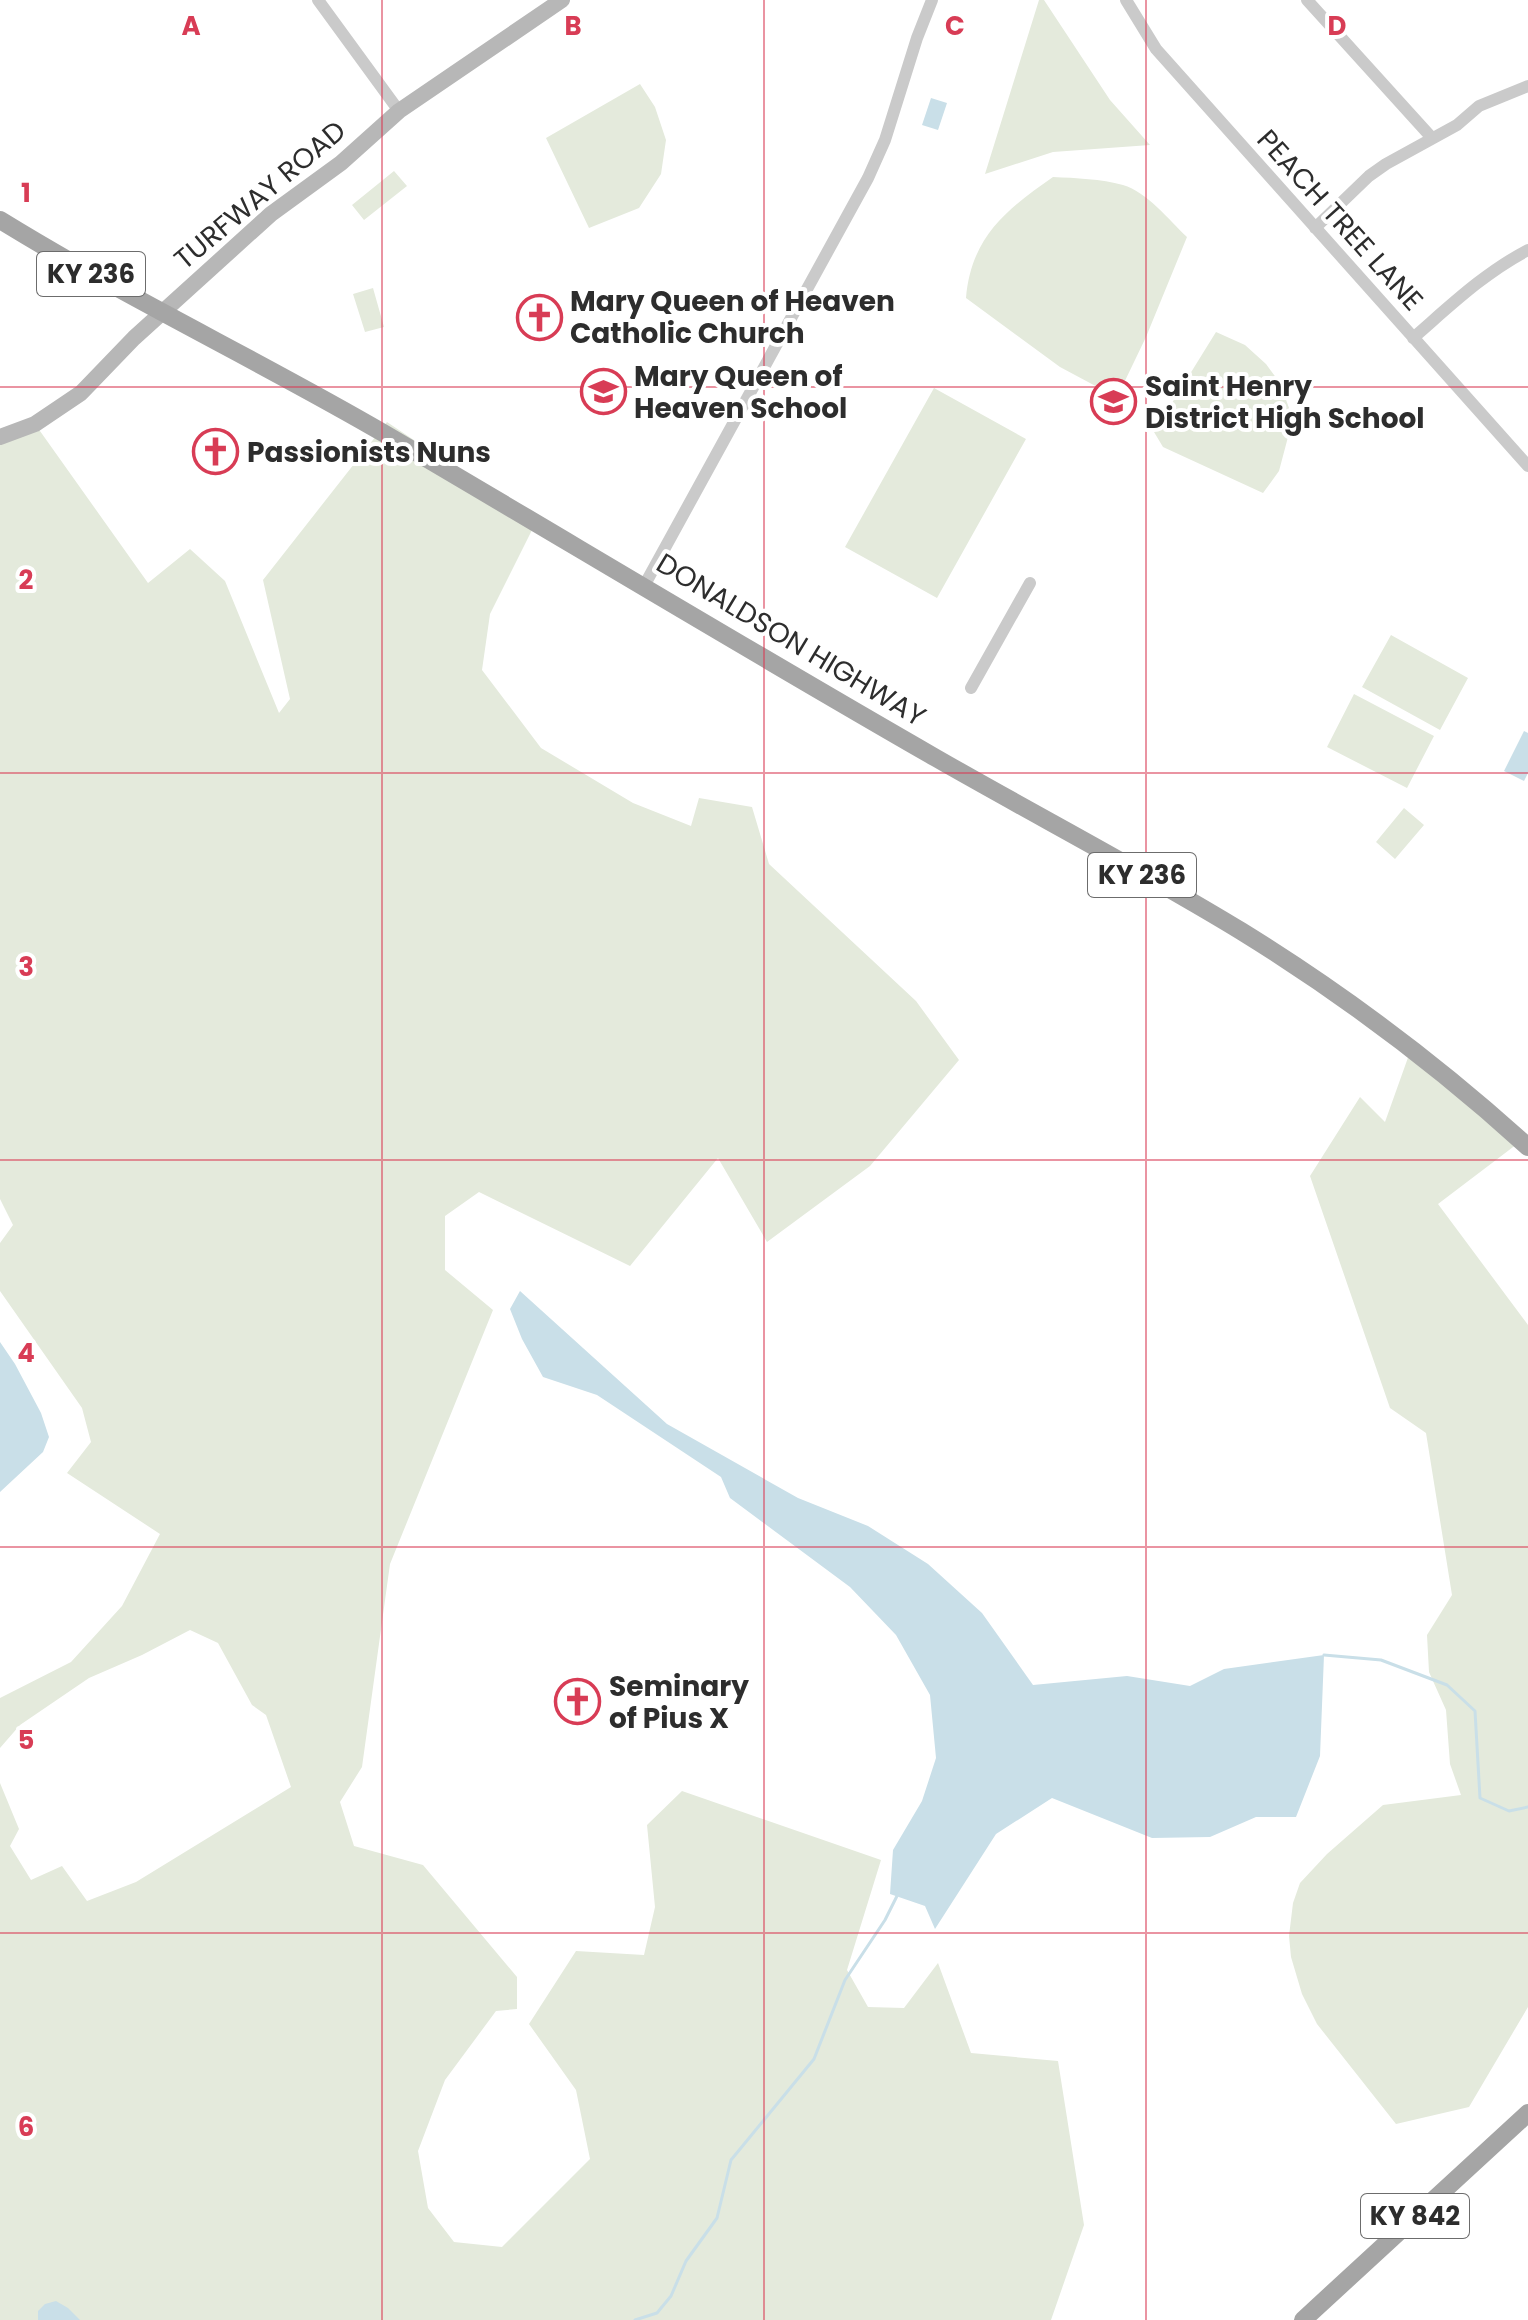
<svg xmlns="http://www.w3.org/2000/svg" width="1528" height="2320" font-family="Poppins,sans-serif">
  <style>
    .green { fill: #e4eadc }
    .water { fill: #c9dfe8 }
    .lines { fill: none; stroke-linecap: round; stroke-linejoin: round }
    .stream { stroke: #c9dfe8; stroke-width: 3 }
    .minor { stroke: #cacaca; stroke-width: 12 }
    .secondary { stroke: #b7b7b7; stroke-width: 16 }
    .primary { stroke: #a5a5a5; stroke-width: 18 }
    .grid { fill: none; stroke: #d83c55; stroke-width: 2; stroke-opacity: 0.55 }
    .labels { text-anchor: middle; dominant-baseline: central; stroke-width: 8; stroke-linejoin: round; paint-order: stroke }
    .shield { fill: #fff; stroke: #6c6c6c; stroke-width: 2 }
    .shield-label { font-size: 26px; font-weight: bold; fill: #2d2d2d }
    .street-label { font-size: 28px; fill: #2d2d2d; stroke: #fff }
    .poi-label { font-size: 28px; font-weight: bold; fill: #2d2d2d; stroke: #fff; text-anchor: start }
    .grid-label { font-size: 26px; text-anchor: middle; font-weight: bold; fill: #d83c55; stroke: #fff; stroke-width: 8; stroke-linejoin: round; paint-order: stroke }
  </style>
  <rect width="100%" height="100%" fill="#fff"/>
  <path class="green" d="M1039 0H1044L1110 100 1150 145 1053 152 985 174Z
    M640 84 655 107 666 140 661 174 639 208 589 228 546 138Z
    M394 171 407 186 364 220 352 205Z
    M1053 177C1076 178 1101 179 1123 185 1147 192 1169 220 1187 237L1146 337 1122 387 1103 390 1060 367 966 298C971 237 1007 209 1053 177Z
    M373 288 384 327 365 332 353 294Z
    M1216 332 1245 345 1266 364 1280 383 1289 408 1288 437 1279 471 1263 493 1163 447 1154 432Z
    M934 388 1026 439 937 598 845 547Z
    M387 422 536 522 490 614 482 670 541 748 633 803 691 826 699 798 752 807 769 864 916 1001 959 1060 870 1166 767 1242 718 1158 630 1266 479 1192 445 1216V1270L493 1310 390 1564 362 1767 340 1802 354 1846 423 1865 517 1977V2009L496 2011 445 2080 418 2151 428 2208 454 2242 502 2247 590 2159 576 2090 529 2024 576 1951 644 1955 655 1907 647 1825 682 1791 881 1860 847 1970 868 2007 904 2008 938 1963 971 2053 1058 2061 1084 2225 1051 2320H0V1783L19 1829 10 1846 31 1880 62 1866 87 1901 136 1882 291 1787 266 1715 252 1705 218 1643 190 1630 142 1655 89 1678 20 1725 0 1748V1698L71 1662 122 1606 160 1534 67 1473 91 1442 82 1408 0 1291V1243L13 1225 0 1199V437L35 424 148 583 190 549 225 581 279 713 290 699 263 580Z
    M1391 635 1468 678 1440 730 1362 687Z
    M1354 694 1434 736 1407 788 1327 747Z
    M1404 808 1424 825 1395 859 1376 842Z
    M1410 1052 1521 1141 1438 1204 1528 1325V2007L1469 2107 1396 2124 1317 2024 1302 1994 1291 1957 1289 1936 1293 1903 1300 1883 1327 1854 1383 1805 1461 1795 1450 1764 1446 1710 1429 1672 1427 1635 1452 1595 1426 1433 1390 1408 1310 1176 1360 1097 1385 1122Z"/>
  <path class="water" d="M931 98 947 103 938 130 922 125Z
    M1524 731 1528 733V773L1524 781 1504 771Z
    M520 1291 667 1424 798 1498 868 1526 928 1564 982 1613 1033 1685 1127 1676 1190 1686 1224 1669 1324 1655 1320 1756 1296 1817H1256L1210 1837 1152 1838 1052 1798 996 1834 935 1929 925 1906 890 1894 893 1850 922 1801 936 1758 930 1695 896 1635 850 1587 730 1498 721 1477 597 1395 543 1377 522 1339 510 1309Z
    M0 1342 15 1364 41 1413 49 1437 43 1452 0 1492Z
    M56 2301 68 2308 80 2320H38V2311L45 2304Z"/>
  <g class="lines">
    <path class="stream" d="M1324 1655 1381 1660 1447 1685 1475 1711 1480 1798 1509 1811 1528 1807
      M635 2320 657 2313 671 2296 686 2261 717 2218 731 2160 814 2059 845 1980 885 1920 897 1896"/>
    <path class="minor" d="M318 0 399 111
      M1126 0 1156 49 1528 466
      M1307 0 1432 138
      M1315 228 1369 176 1386 164 1457 125 1479 106 1528 86
      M1413 338C1450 306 1484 273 1528 250
      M644 586 868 178 885 140 917 38 932 0
      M971 688 1030 583"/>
    <path class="secondary" d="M0 437 35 424 81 393 134 338 271 214 341 163 399 111 562 0"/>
    <path class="primary" d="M0 220C125 297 258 360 385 434 569 542 751 652 936 758 1037 816 1141 870 1241 931 1343 994 1439 1066 1528 1147
      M1303 2320 1528 2113"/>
  </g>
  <path class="grid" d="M382 0V2320M764 0V2320M1146 0V2320M0 387H1528M0 773H1528M0 1160H1528M0 1547H1528M0 1933H1528"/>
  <defs>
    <symbol id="church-ring" viewBox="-11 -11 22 22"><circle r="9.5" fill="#fff" stroke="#d83c55" stroke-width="1.5"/><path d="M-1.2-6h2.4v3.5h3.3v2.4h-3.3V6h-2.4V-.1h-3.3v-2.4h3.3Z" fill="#d83c55"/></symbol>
    <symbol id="school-ring" viewBox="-11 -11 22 22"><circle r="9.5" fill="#fff" stroke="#d83c55" stroke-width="1.5"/><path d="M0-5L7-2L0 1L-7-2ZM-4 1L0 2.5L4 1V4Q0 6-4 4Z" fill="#d83c55"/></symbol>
  </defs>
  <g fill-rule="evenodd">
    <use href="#church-ring" x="514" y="292" width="51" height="51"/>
    <use href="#school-ring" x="578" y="366" width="51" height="51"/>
    <use href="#school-ring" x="1088" y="376" width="51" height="51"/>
    <use href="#church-ring" x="190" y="426" width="51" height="51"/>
    <use href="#church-ring" x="552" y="1676" width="51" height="51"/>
  </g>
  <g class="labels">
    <g class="shield">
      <rect x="37" y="252" width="108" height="44" rx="6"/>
      <rect x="1088" y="853" width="108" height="44" rx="6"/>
      <rect x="1361" y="2194" width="108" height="44" rx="6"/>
    </g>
    <g class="shield-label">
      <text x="91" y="274">KY 236</text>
      <text x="1142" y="875">KY 236</text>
      <text x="1415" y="2216">KY 842</text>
    </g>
    <g class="street-label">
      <text transform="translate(260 195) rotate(-40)">TURFWAY ROAD</text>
      <text transform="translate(1340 220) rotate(48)">PEACH TREE LANE</text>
      <text transform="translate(791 640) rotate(31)">DONALDSON HIGHWAY</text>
    </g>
    <g class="poi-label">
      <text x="570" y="301">Mary Queen of Heaven<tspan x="570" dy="32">Catholic Church</tspan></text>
      <text x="634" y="376">Mary Queen of<tspan x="634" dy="32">Heaven School</tspan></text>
      <text x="1145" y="386">Saint Henry<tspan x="1145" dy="32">District High School</tspan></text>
      <text x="247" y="452">Passionists Nuns</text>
      <text x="609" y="1686">Seminary<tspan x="609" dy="32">of Pius X</tspan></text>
    </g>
  </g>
  <g class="grid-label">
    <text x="191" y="35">A</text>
    <text x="573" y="35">B</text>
    <text x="955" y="35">C</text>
    <text x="1337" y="35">D</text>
    <text x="26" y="202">1</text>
    <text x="26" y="589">2</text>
    <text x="26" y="976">3</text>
    <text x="26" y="1362">4</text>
    <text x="26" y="1749">5</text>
    <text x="26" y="2136">6</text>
  </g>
</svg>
